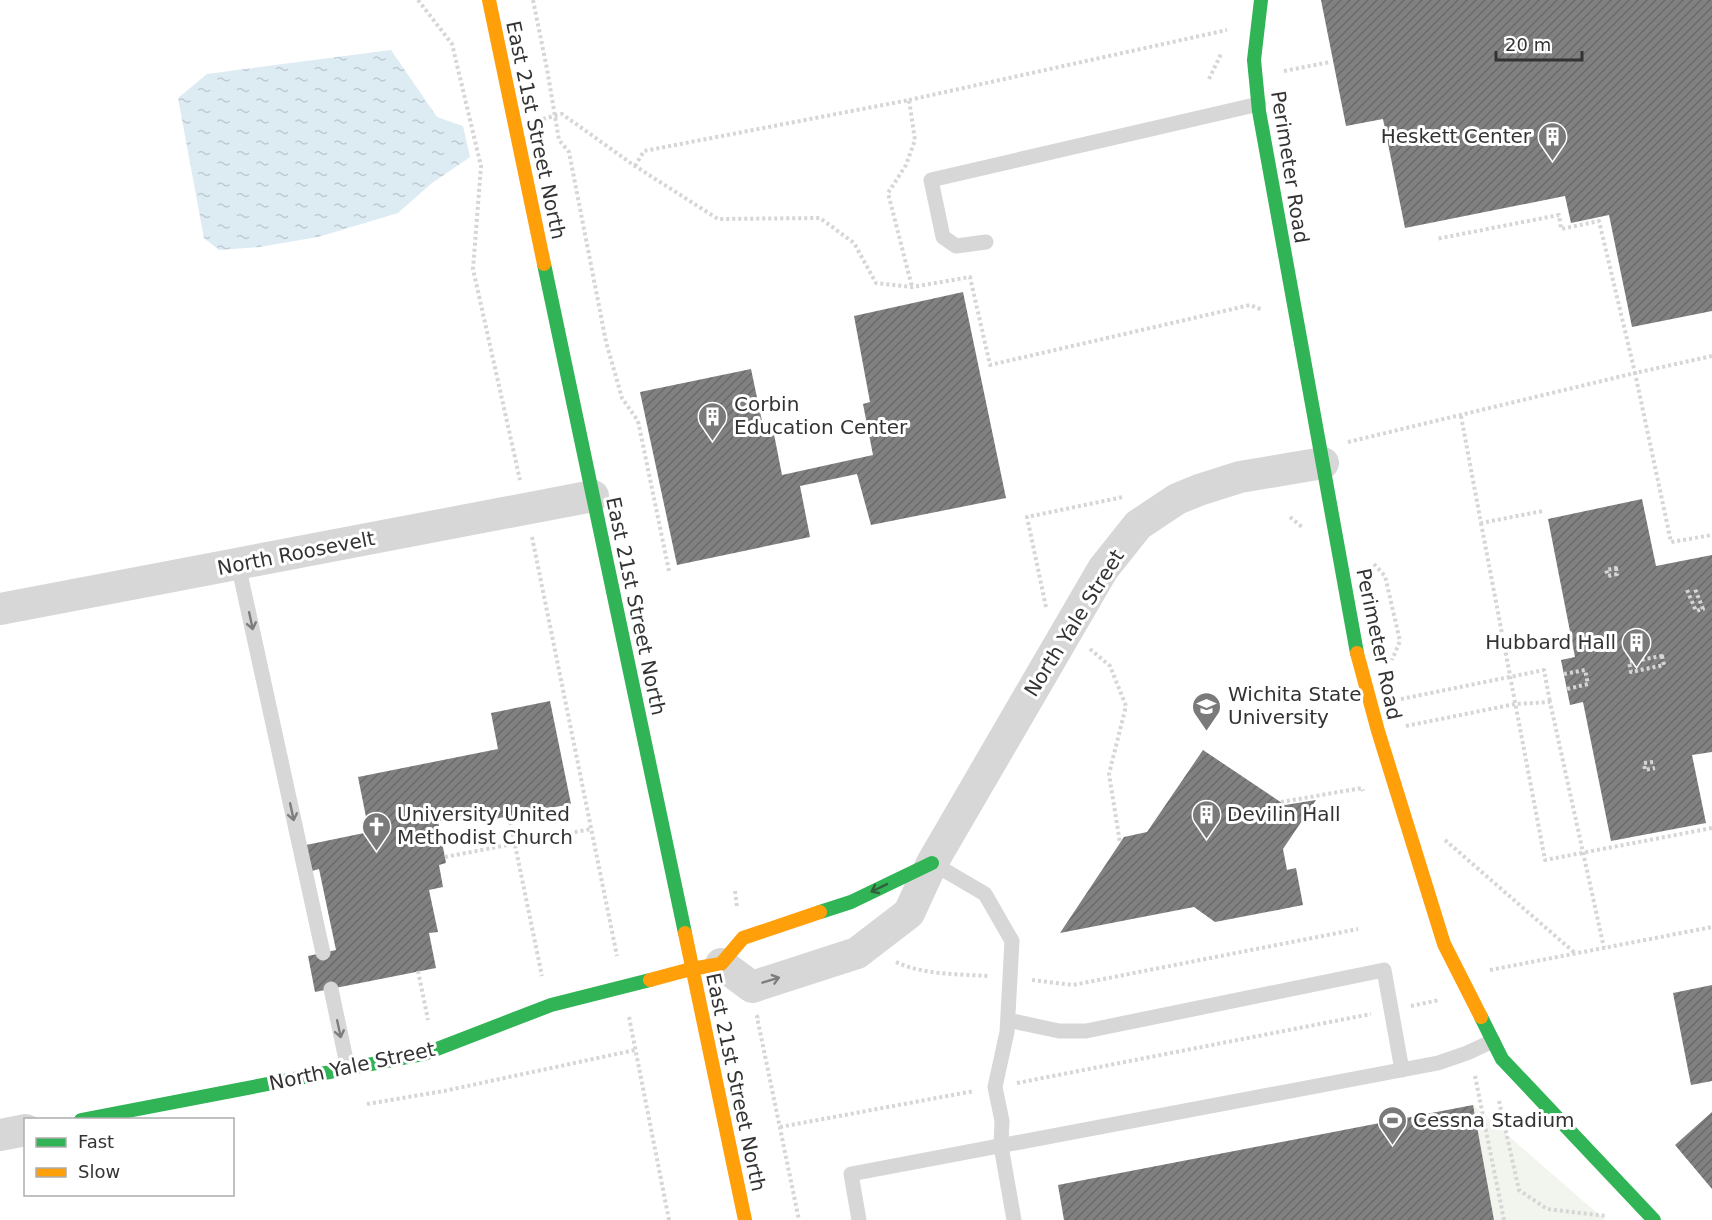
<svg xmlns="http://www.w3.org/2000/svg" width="1712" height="1220" font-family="'DejaVu Sans',sans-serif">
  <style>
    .garden { fill: #f1f5ed }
    .water { fill: url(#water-ripples) }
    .building { fill: url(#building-hatch) }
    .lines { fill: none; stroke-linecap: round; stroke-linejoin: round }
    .path { stroke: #d6d6d6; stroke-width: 4; stroke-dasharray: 3 3; stroke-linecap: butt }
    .lane { stroke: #d7d7d7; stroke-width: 15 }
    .street { stroke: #d7d7d7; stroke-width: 32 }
    .fast { stroke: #30b455; stroke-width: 14 }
    .slow { stroke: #ff9f0a; stroke-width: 14 }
    .oneway { stroke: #7d7d7d }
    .oneway2 { stroke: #32603f }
    .labels { text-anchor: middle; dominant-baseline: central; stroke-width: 6; stroke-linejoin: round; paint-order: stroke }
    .street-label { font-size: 20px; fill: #333; stroke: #fff }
    .poi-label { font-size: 20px; fill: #333; stroke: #fff; text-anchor: start }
  </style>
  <defs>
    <pattern id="water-ripples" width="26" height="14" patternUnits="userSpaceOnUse" patternTransform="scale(1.5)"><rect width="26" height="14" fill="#ddebf3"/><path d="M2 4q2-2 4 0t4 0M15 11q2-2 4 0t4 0" fill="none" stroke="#becad1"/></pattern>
    <pattern id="building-hatch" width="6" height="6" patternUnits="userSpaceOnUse" patternTransform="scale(1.5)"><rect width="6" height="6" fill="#818181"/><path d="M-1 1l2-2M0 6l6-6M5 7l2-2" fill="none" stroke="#6a6a6a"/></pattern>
  </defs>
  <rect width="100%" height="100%" fill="#fff"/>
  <path class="garden" d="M1473 1105 1605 1220H1064L1058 1185Z"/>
  <path class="water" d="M391 50 437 117 463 126 470 157 432 183 398 213 318 237 259 247 219 250 204 238 178 98 207 74Z"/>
  <path class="building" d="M1321 0H1712V311L1632 327 1609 215 1571 223 1565 196 1405 228 1383 119 1346 126Z
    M963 292 1006 498 871 525 857 474 800 486 810 537 677 565 640 392 751 369 763 426 772 424 782 475 873 455 863 404 870 402 854 316Z
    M1642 499 1656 566 1712 555V752L1692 755 1706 823 1611 841 1583 702 1570 705 1561 660 1575 657 1548 519Z
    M550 701 571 804 494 819 493 810 438 821 446 863 439 865 443 887 429 890 438 932 429 933 436 968 315 992 308 956 336 950 319 869 312 871 306 845 369 832 358 777 498 749 491 713Z
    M1203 750 1285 805 1316 800 1283 849 1287 870 1296 868 1303 905 1215 922 1194 907 1060 933 1124 837 1147 832Z
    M1712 985V1081L1691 1085 1673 993Z
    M1473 1105 1494 1220H1064L1058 1185Z
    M1712 1112V1189L1675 1145Z"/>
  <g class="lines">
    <path class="path" d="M418 0 452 44 481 166 473 269 520 480
      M533 0 547 69 559 140 569 152 606 342 622 398 638 421 669 571
      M1284 71 1330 62
      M1209 79 1222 52
      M909 100 1227 30
      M543 119 562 114 635 166 718 219 820 218 854 243 876 283 912 287 970 277 990 365 1250 305 1263 310
      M635 166 644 151 909 100 915 140 906 165 888 193 912 287
      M1712 356 1635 373 1671 542 1712 535
      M1461 416 1481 523 1543 511
      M1348 442 1635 373 1599 221 1561 229 1559 215 1436 239
      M1290 517 1302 527
      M1481 523 1545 860 1712 828
      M532 537 617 956
      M1374 564 1385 576 1400 641 1392 660
      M1616 568 1617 574 1608 576 1606 570Z
      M1687 590 1696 611 1703 609 1695 589
      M1046 607 1027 517 1123 497
      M1090 649 1110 666 1126 706 1109 774 1120 843
      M1662 656 1664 665 1631 672 1629 662Z
      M1564 674 1585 670 1588 684 1567 689
      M1401 699 1544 670 1550 702
      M1406 726 1515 704 1550 702 1604 948
      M1653 762 1644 763 1645 770 1655 768
      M1281 802 1362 788 1363 791
      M509 816 542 976
      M1445 840 1576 954
      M445 857 591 829
      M735 891 737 907
      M896 962C924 975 957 974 988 976
      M1490 970 1712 927
      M418 971 428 1020
      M1032 980 1073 985 1358 929
      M1411 1006 1439 1000
      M759 1016 757 1017 799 1220
      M629 1017 669 1220
      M1475 1076 1504 1220
      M1017 1083 1371 1014
      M1499 1101 1519 1190 1547 1209 1606 1216
      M367 1104 444 1091 635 1050
      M780 1127 974 1091"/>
    <path class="lane" d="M986 242 956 246 943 237 931 180 1259 104
      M238 564 323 953
      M932 863 985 894 1012 941 1007 1032 995 1087 1002 1121 1001 1146 1014 1220
      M331 989 348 1069
      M1008 1020 1059 1031H1086L1384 970 1402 1070
      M859 1220 851 1174 1438 1063 1467 1053 1493 1041"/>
    <path class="street" d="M0 609 593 496
      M721 964 752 987 857 953 909 913 932 863 1103 569 1138 525 1177 499 1199 490 1240 477 1323 463
      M0 1135 26 1130"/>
    <path class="fast" d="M1261 0 1254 60 1259 111 1357 653
      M544 264 685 933
      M820 912 851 902 932 863
      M1481 1017 1502 1059 1654 1220
      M81 1120 424 1054 551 1005 650 980"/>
    <path class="slow" d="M489 0 544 264
      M1357 653 1378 731 1444 944 1481 1017
      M685 933 745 1220
      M650 980 691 969 721 964 743 938 820 912"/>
  </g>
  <defs><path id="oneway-shaft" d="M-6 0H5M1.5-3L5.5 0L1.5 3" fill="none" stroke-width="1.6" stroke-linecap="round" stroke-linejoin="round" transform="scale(1.5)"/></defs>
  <g class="oneway">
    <use href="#oneway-shaft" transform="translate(251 621) rotate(78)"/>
    <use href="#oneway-shaft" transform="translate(292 812) rotate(78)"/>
    <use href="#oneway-shaft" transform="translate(771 980) rotate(-17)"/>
    <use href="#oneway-shaft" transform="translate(339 1029) rotate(78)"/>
  </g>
  <use class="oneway2" href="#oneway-shaft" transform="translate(879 888) rotate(154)"/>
  <defs>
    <symbol id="building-pin" viewBox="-11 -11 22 30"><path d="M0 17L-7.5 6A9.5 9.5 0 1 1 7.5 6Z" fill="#7a7a7a" stroke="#fff"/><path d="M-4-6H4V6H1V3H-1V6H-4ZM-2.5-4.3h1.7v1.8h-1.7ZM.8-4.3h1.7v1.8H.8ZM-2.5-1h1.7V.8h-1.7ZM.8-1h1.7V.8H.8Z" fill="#fff"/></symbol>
    <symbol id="university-pin" viewBox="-11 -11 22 30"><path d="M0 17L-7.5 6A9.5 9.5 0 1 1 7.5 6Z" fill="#7a7a7a" stroke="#fff"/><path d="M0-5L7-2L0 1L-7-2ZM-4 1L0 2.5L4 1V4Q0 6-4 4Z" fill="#fff"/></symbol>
    <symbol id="church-pin" viewBox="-11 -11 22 30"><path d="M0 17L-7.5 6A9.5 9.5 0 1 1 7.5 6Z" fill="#7a7a7a" stroke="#fff"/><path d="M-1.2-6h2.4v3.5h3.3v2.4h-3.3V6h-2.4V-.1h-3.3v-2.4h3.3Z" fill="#fff"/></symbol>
    <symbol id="stadium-pin" viewBox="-11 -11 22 30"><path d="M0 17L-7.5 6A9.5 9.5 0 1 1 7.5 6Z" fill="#7a7a7a" stroke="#fff"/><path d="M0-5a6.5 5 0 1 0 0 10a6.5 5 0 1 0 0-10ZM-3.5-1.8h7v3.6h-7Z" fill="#fff"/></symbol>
  </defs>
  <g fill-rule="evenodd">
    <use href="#building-pin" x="1536" y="120" width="33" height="45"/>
    <use href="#building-pin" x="696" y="400" width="33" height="45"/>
    <use href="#building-pin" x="1620" y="626" width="33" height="45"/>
    <use href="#university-pin" x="1190" y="690" width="33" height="45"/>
    <use href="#building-pin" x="1190" y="798" width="33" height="45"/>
    <use href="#church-pin" x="360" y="810" width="33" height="45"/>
    <use href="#stadium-pin" x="1376" y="1104" width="33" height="45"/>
  </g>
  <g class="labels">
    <g class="street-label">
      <text transform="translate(536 130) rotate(78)">East 21st Street North</text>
      <text transform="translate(1290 167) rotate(81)">Perimeter Road</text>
      <text transform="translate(296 553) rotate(-11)">North Roosevelt</text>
      <text transform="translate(636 606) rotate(78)">East 21st Street North</text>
      <text transform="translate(1074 623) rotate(-58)">North Yale Street</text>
      <text transform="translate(1379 644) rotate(78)">Perimeter Road</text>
      <text transform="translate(352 1066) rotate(-12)">North Yale Street</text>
      <text transform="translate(736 1082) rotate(78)">East 21st Street North</text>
    </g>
    <g class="poi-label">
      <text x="1531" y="136" text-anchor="end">Heskett Center</text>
      <text x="734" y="404">Corbin<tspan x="734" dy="23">Education Center</tspan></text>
      <text x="1616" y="642" text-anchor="end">Hubbard Hall</text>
      <text x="1228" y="694">Wichita State<tspan x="1228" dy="23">University</tspan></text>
      <text x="397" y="814">University United<tspan x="397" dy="23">Methodist Church</tspan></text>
      <text x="1227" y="814">Devilin Hall</text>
      <text x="1413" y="1120">Cessna Stadium</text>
    </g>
  </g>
  <rect x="24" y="1118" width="210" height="78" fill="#ffffff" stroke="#adadad" stroke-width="1.5"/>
  <rect x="36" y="1138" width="30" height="9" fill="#30b455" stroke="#adadad" stroke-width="1.5"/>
  <text x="78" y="1148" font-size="18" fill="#333333">Fast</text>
  <rect x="36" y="1168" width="30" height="9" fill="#ff9f0a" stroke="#adadad" stroke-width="1.5"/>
  <text x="78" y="1178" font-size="18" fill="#333333">Slow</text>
  <path d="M1496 51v9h86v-9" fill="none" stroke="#333333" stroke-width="3"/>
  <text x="1505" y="51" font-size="18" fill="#333333" stroke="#ffffff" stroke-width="4.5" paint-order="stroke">20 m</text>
</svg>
